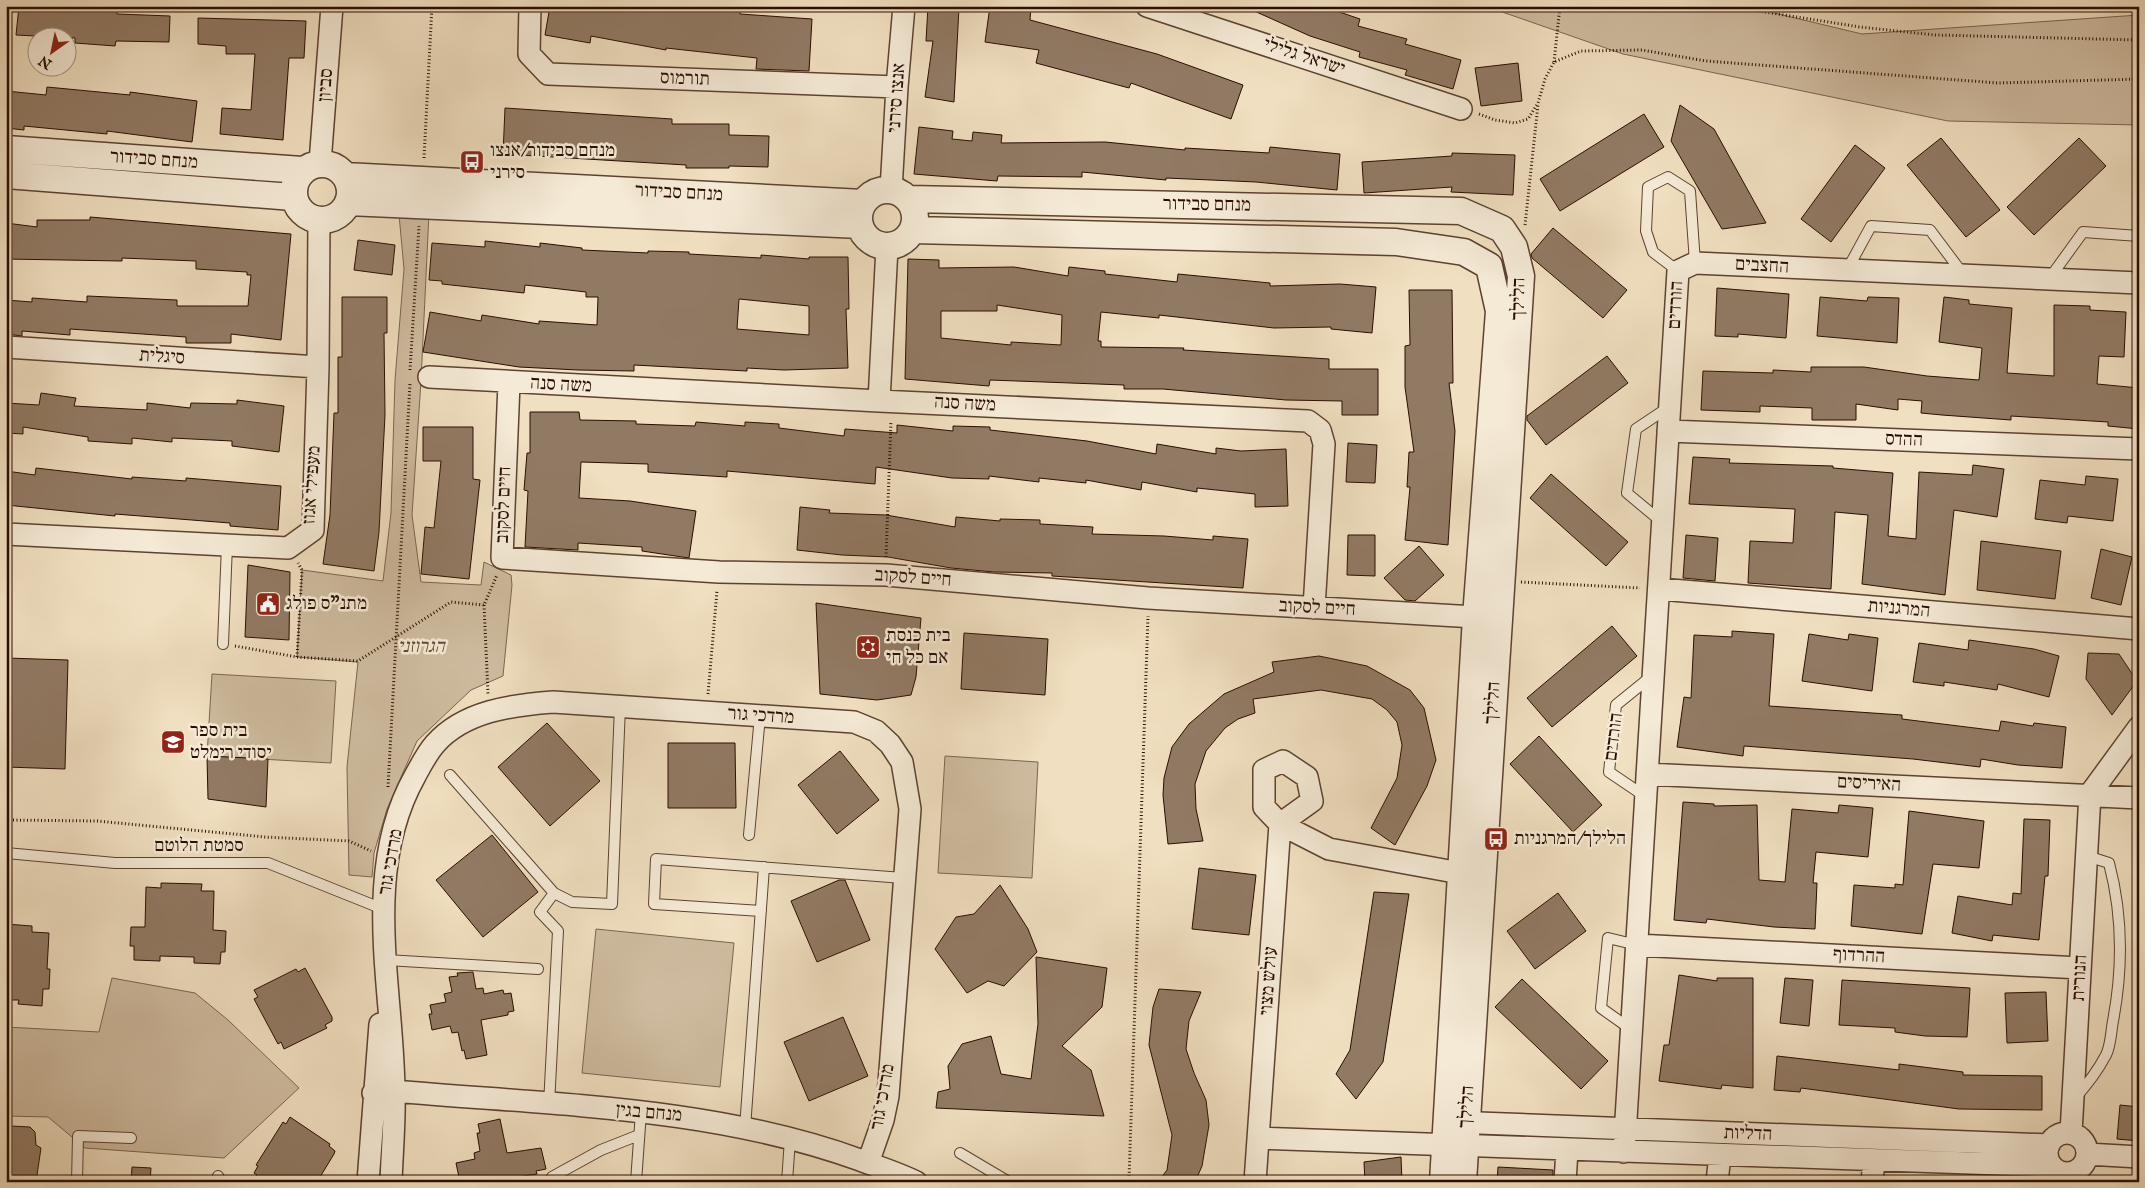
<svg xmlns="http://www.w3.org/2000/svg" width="2145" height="1188" font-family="'IM FELL English','Frank Ruhl Libre',serif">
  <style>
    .green { fill: #cebb9f; stroke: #7c6450 }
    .building { fill: #917a64; stroke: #2a0d00; fill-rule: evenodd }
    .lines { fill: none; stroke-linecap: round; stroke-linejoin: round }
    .service-casing { stroke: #5c4230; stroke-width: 12 }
    .minor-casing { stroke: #5c4230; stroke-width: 24 }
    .tertiary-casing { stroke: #5c4230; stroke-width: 29 }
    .path { stroke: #2a0d00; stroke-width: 3; stroke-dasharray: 1 2.5; stroke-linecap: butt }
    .service { stroke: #f5ead6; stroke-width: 10 }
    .minor { stroke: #f5ead6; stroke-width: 21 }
    .tertiary { stroke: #f5ead6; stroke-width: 26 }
    .labels { text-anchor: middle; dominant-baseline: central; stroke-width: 5; stroke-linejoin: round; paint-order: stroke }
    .street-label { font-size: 19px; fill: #2a0d00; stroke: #f5ead6 }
    .poi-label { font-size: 19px; fill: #2a0d00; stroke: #f5ead6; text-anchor: start }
    .park-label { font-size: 19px; font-style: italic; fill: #634a38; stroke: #f5ead6 }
  </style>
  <rect width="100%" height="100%" fill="#f0dfc0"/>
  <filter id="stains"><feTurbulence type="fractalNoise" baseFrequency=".004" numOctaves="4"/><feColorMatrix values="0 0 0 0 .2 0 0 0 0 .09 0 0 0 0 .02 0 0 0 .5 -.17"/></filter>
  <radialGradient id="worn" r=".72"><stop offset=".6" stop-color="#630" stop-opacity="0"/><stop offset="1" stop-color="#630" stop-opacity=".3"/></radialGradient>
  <path class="green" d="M1485 6H1745L1862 34 2139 15V125L1948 121 1623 54Z
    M398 204 429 213 421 381 412 515 421 582 481 585 484 562 511 575 512 585 503 676 471 690 417 741 387 809 374 853 372 877 349 875 347 767 358 662 297 657 302 570 383 581 391 513 395 380 404 269Z
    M212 674 336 681 331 763 207 756Z
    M945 756 1038 762 1032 878 938 873Z
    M596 929 734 943 720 1087 582 1073Z
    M112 978 195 993 228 1020 299 1088 224 1158 85 1148 48 1117 6 1116V1027L99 1032Z"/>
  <path class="building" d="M19 6H59L58 8 117 12V14L170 16 169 42 116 41 115 46 75 43V38L16 35Z
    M550 6H740V14L812 19 809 71 756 69 757 58 666 48V50L591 36 590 43 545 35Z
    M928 6 959 8 954 102 925 97 933 41H926Z
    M990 6H1031L1030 20 1157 54 1243 85 1231 119 1131 83 1129 88 1036 63 1039 50 985 42Z
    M1243 6H1322L1360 19 1358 26 1407 39 1405 44 1461 60 1453 89 1405 75 1407 70 1359 57 1360 52 1310 36Z
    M198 18 306 21 304 58H289L283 140 220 134 222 108 251 110 255 54H226V46L198 44Z
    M1518 63 1522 101 1481 106 1475 68Z
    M47 87 130 95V92L197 101 192 142 107 131V134L24 126V130L6 128V91L46 95Z
    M1680 105 1714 129 1766 223 1722 229 1671 141Z
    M505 108 672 119V124H729V135L769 136 768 167 729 166V168H686V165L503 154Z
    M1644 114 1664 147 1560 211 1540 179Z
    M919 127 953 131 952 139 972 141 973 132 1002 135 1001 143 1105 142 1185 150V148L1269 153 1270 147 1340 154 1337 190 1256 182 1166 178V180L1082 172V177L998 176 997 181 914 174Z
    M1941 138 2000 210 1966 237 1907 165Z
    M2079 138 2106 166 2034 235 2007 207Z
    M1855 145 1885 168 1831 242 1801 219Z
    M1452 153 1515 155 1513 195 1451 192 1452 187 1364 193 1362 162 1452 156Z
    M90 217 291 234 281 340 231 334V343H186V337L70 329V335L22 331V336L6 334V300L32 302V298L87 302V296L177 300V306H248L251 275H247V272L196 269V261L122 258V261L6 259V223L37 227V220H90Z
    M1553 228 1627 290 1603 318 1532 258 1531 254Z
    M358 240 395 245 392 275 354 270Z
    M485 241 540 247V243L582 248V250L648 253V251L689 252V254L761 258V255L809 259V257H848L849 309H846L848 368 784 370 747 368V371L634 365V371L578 370 519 367 423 352 430 312 481 321 482 315 539 324V321L597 325 598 297H586V292L525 285 524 293 442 284V281L429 280 432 243 485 247ZM739 299 809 306V335L737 329Z
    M908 259 939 260V268L1014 267 1068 276 1069 267 1105 271V274L1177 282 1178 274 1270 283V286L1340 284 1376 287 1372 333 1331 329V327L1274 328 1159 315V318L1101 312 1098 341H1101V347L1184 348 1183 350 1329 359V369H1378V415H1342V401L1286 400 1163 389H1124V385L990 380 989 386 905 379ZM997 305 1062 315 1061 345 1011 342V345L941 338V311H997Z
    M1717 288 1789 294 1786 338 1738 334V337L1715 336Z
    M1409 290H1452L1453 383H1449L1455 431 1448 545 1405 540 1410 487H1407L1409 452H1414L1405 387V346L1410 345Z
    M342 297H387V333H384L385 415 379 532 374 571 323 564 330 515 334 413H338V357H342Z
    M1820 297 1867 301 1868 297 1899 298 1897 343 1817 336Z
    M1944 297 1969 300V304L2012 308 2007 373 2054 376V305L2090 306V310L2126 312 2124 357 2099 356 2097 384 2139 388V429L2108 426V422L2011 416V420L1942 415 1921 413 1922 401 1898 399V410L1856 404V420H1812V408L1760 406V412L1701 410 1703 371 1773 373V370L1811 372V367H1864L1927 376 1979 380 1982 348 1939 342Z
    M1607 356 1628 383 1546 445 1527 420V416Z
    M41 393 76 398 74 406 147 410V403L190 408 191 403 237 404V400L284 406 279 452 232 446V441L172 438V442L132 438V444L88 441V437L23 427V434L6 433V403L39 405Z
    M530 412H579L580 420 636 421V424L695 426 696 422 745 426V422L779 424V428L844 436 845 429 897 433V425L953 431V426L990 427V430L1087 441 1156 454 1157 444 1216 454V448L1241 451 1286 449 1288 506 1255 507V494L1197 488V492L1142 482 1141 490 1086 480V483L1039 478V482L989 476V479L952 478 876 467 875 484 727 471V477L648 472V464L581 462 579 498 630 501 696 511 689 558 642 551V547L578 543V550L525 547 528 491 524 490 527 453H530Z
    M423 427H473V479L480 480 469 579 421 574 425 527 434 528 441 461H423Z
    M1348 443 1377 445 1375 483 1346 482Z
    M1693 457 1730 459 1729 463 1833 466V468L1893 473 1888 536 1916 539 1919 472 1972 475 1973 465 2004 469 1997 517 1954 510 1945 595 1862 584 1868 515 1835 512 1831 589 1748 583 1750 541 1793 543 1795 509 1689 504Z
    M36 468 132 479V477L186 481V478L281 486 278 530 230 526V523L115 514V516L6 505V471L35 475Z
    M1551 474 1628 542 1606 566 1530 498Z
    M2086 476 2118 479 2113 521 2068 516 2067 523 2035 519 2040 480 2085 485Z
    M800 507 830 510 829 513 886 515 955 527 956 517 1000 521V519L1040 520V524L1093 527 1092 534 1164 536 1213 540V536L1248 539 1243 588 1052 576V573L994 572 951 568 888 557 842 555 797 550Z
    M1348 535H1375V576L1347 575Z
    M1686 535 1718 538 1715 581 1683 578Z
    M1981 541 2061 551 2055 599 1977 590Z
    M1419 546 1444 575 1415 601 1405 600 1384 578Z
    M2101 549 2132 557 2121 605 2091 598Z
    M248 565 290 572 289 640 245 637Z
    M816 603 921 618 916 677 911 695 877 700 820 694Z
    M1612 626 1637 656 1552 727 1527 698Z
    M1732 631 1774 634 1769 706 1902 715V719L1999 731 2001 721 2033 726 2034 723 2066 727 2062 768 2018 765 1981 759 1980 767 1913 759 1744 746 1743 756 1677 747 1684 697 1691 698 1694 635 1732 637Z
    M964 633 1048 639 1045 695 961 689Z
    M1809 634 1848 640 1849 634 1878 638 1872 691 1802 681Z
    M1969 640 2034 649 2059 656 2049 697 1998 684 1997 690 1944 682V686L1913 682 1919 643 1968 650Z
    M2088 653 2119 654 2137 681 2112 715 2086 679Z
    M1319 656 1367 666 1410 690 1424 708 1436 760 1427 786 1395 845 1371 828 1397 778 1402 745 1397 722 1387 710 1372 699 1321 690 1253 699 1255 713 1238 719 1225 728 1206 751 1195 784 1196 809 1203 841 1168 844 1163 795 1164 778 1172 747 1189 724 1224 694 1274 672 1272 662Z
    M6 658 68 660 65 769 6 767Z
    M547 723 600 781 550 826 498 767Z
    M1539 736 1602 805 1573 832 1510 764Z
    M668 743H735L736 808H668Z
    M840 751 879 800 837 834 798 785Z
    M207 756 268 759 266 807 208 799Z
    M1683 802 1714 804V806L1757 805 1759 880 1785 882 1792 809 1838 813 1839 805 1873 808 1868 857 1816 852 1813 883H1817L1815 929 1774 927 1707 919 1706 923 1674 920Z
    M1909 811 1984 821 1979 868 1933 864 1922 934 1851 926 1854 885 1895 888V884L1903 885Z
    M2024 819 2050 820 2048 876H2045L2039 940 1993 935 1992 941 1952 933 1958 896 2012 905 2013 893 2021 894Z
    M492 835 538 892 483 937 436 880Z
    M1199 868 1256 875 1249 935 1192 929Z
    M839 880H845L870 940 817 962 791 901Z
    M161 883 202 884 201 891H214L213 930 226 931 225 952H221L220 964 194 963V957L160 956V961L134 960V946H130L131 927H145L146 887 161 888Z
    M1000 885 1028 929 1037 952 1004 986 988 981 967 993 935 949 956 917 974 914Z
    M1374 892 1409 894 1383 1062 1356 1099 1336 1074 1350 1050Z
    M1558 893 1586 931 1535 969 1507 931Z
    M6 924 32 926V932L49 933 47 969H50L49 989H43L42 1006 18 1004 19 1000H6Z
    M1036 957 1107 968 1102 1007 1062 1046 1091 1070 1104 1116 936 1108 938 1092 950 1089 948 1066 962 1044 991 1036 1001 1074 1031 1079 1038 1024Z
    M305 968 332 1017V1021L325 1025 327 1028 284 1049 281 1042 278 1044 254 999 258 997 254 990 296 969 298 972Z
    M473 972 476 989 483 988 484 994 503 990 504 994 511 993 514 1011 508 1012V1015L481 1020 487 1055 466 1059 464 1050 462 1051 458 1032 452 1033 450 1026 432 1030 429 1014H432L430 1005 446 1002 444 994 452 992 449 977 458 976 457 973Z
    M1679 975 1717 981V978H1753V1088L1722 1085 1721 1089 1659 1081 1664 1045H1669Z
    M1785 978 1813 980 1809 1026 1780 1023Z
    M1522 979 1608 1061 1581 1089 1495 1007Z
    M1842 980 1970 988 1967 1037 1925 1036 1895 1032V1028L1839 1025Z
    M1159 989 1201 992 1189 1021 1186 1049 1194 1073 1206 1100 1209 1125 1202 1166 1195 1182H1158L1167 1170 1172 1135 1149 1045 1153 1007Z
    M2046 992 2048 1041 2007 1043 2005 993Z
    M843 1017 868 1076 809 1101 784 1042Z
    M1777 1056 1899 1070V1064L1963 1072V1075L2042 1076V1110L1959 1109 1801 1088 1800 1092 1774 1090Z
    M2120 1105 2139 1107V1141L2117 1139Z
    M290 1117 330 1144 329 1146 335 1151 334 1154 317 1182H253L257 1175 254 1173 258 1166 256 1165 283 1122 286 1124Z
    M500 1119 507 1153 541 1148 546 1169 536 1171 537 1174 518 1177 519 1182H460L456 1163 475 1159 474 1153 480 1151 477 1133H480L478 1124Z
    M11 1126 30 1127 35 1132 36 1145 41 1148 36 1182H6V1130Z
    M1401 1157 1402 1182H1365L1364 1162Z
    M132 1167 151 1168 150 1182H131Z
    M1498 1167 1553 1170V1182H1497Z"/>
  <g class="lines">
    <defs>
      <path id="service" d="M1847 270 1871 226 1930 230 1963 274
        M1678 271 1653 252 1646 231 1648 187 1668 177 1690 191 1695 263
        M2049 279 2083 232 2139 236
        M1663 523 1627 493 1636 429 1669 407
        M223 644 227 545
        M450 775 554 893 572 902 612 904 620 706
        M1646 797 1609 772 1616 705 1653 675
        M749 835 760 716
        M6 853 115 863H268L383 909
        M761 911 654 904 656 859 903 878
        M386 960 538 969
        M1632 1030 1601 1008 1608 938 1637 945
        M2075 1098C2087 1085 2098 1070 2106 1055 2111 1045 2111 1031 2113 1021 2123 968 2123 916 2109 863L2087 856
        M549 1105 558 931 540 912 554 893
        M745 1128 764 867
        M960 1153 1009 1182
        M218 1176 221 1182
        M552 1177 601 1150 639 1135
        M77 1182 78 1136 131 1138
        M636 1182 641 1112
        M787 1182 790 1139"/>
      <path id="minor" d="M530 6 529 54 548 74 897 87
        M1147 6 1461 109
        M320 163 332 6
        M891 190 897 87 904 6
        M6 347 318 367
        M429 377 879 401 1308 421 1320 430 1324 444 1314 608
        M509 383 502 558 719 572 886 575 1148 598 1492 618
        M879 401 887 247
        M1668 431 2139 449
        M6 534 288 548 313 530 318 367 319 221
        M1659 589 2139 629
        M1283 761 1307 777 1312 801 1280 824 1264 807V770Z
        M1647 774 2139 798
        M1637 945 2080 968
        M373 1093 394 1091C550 1105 711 1106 860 1160 878 1167 898 1173 916 1182
        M1452 1122 2049 1145
        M2071 1133 2090 794 2139 727
        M2047 1153a20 20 0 1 1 40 0a20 20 0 1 1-40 0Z
        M1258 1138 2052 1166
        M1624 1152 1678 271 1695 263 2139 283
        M2087 1154 2139 1157
        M368 1182 380 1024
        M391 1182C392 1152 395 1121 394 1091 393 987 361 872 415 776 421 765 427 753 435 744 464 711 512 705 553 702L854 722 876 731 890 744 902 762 910 809 888 1096 883 1120 868 1163
        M1255 1182 1280 824 1329 849 1460 873
        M1565 1182 1567 1150
        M1717 1182 1720 1155
        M1872 1182 1874 1160"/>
      <path id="tertiary" d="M6 149 302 170
        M294 192a28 28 0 1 1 56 0a28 28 0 1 1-56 0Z
        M6 175 293 197
        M345 176 863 203
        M859 218a28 28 0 1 1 56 0a28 28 0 1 1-56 0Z
        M909 199 1461 211 1502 229 1514 247 1521 276 1463 1182
        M348 202 860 225
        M913 230 1396 242 1464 252 1489 266 1499 311 1476 617 1443 1182"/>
    </defs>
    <use href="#service" class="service-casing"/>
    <use href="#minor" class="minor-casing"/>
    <use href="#tertiary" class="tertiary-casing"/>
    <path class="path" d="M1727 6 1860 27 1935 35 2139 40
      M1554 62 1560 6
      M1479 114 1495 120 1515 123 1528 119 1538 103 1545 79 1554 62 1581 51 1642 50 1706 61 1998 83 2139 79
      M424 158 432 6
      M1525 225 1538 105
      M410 370 419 226
      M886 557 891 421
      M1521 582 1640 588
      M484 605 488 694
      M235 646 297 657 358 661 451 602 484 605 497 575
      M297 657 302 570 298 563
      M708 694 717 591
      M388 787 410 383
      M6 820 97 821 265 837 349 841 371 851
      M1126 1182 1129 1179 1148 616"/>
    <use href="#service" class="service"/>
    <use href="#minor" class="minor"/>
    <use href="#tertiary" class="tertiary"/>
  </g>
  <defs>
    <symbol id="bus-square" viewBox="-11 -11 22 22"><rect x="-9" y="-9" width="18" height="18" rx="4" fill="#8f2418" stroke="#f5ead6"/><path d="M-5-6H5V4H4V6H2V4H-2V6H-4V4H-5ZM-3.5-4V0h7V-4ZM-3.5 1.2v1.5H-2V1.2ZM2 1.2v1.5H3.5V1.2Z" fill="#fff"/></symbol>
    <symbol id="civic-square" viewBox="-11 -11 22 22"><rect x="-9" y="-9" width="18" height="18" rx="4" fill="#8f2418" stroke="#f5ead6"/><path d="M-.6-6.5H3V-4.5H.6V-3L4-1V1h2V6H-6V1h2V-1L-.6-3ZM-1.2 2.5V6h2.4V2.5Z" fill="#fff"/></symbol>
    <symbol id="synagogue-square" viewBox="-11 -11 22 22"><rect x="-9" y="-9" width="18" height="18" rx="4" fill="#8f2418" stroke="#f5ead6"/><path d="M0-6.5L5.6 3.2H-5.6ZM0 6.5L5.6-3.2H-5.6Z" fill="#fff"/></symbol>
    <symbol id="school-square" viewBox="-11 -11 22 22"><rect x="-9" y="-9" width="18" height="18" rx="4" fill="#8f2418" stroke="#f5ead6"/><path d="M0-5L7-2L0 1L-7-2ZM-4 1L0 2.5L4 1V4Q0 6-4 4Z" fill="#fff"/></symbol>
  </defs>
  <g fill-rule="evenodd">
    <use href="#bus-square" x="458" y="148" width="28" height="28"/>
    <use href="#civic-square" x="254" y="590" width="28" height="28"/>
    <use href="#synagogue-square" x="854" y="633" width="28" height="28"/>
    <use href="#school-square" x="159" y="728" width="28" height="28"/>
    <use href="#bus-square" x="1482" y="825" width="28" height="28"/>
  </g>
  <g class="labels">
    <g class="street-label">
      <text transform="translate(1304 57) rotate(18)">ישראל גלילי</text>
      <text transform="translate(685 79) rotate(2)">תורמוס</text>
      <text transform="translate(326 85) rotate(-86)">סביון</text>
      <text transform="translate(897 98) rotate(-86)">אנצו סירני</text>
      <text transform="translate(154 160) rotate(4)">מנחם סבידור</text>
      <text transform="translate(679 193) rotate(3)">מנחם סבידור</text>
      <text transform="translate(1207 205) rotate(1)">מנחם סבידור</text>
      <text transform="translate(1762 266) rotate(3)">החצבים</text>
      <text transform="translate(1519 299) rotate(-89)">הלילך</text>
      <text transform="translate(1676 305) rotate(-87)">הורדים</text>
      <text transform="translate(162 357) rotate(4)">סיגלית</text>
      <text transform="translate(561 385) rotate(3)">משה סנה</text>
      <text transform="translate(965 404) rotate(3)">משה סנה</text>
      <text transform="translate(1904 440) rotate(2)">ההדס</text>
      <text transform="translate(312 485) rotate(-86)">מעפילי אגוז</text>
      <text transform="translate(504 505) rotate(-88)">חיים לסקוב</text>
      <text transform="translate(913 578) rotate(4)">חיים לסקוב</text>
      <text transform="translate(1317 608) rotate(3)">חיים לסקוב</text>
      <text transform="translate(1899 609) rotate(5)">המרגניות</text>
      <text transform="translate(1493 703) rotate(-86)">הלילך</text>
      <text transform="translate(761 716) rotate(4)">מרדכי גור</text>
      <text transform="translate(1614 737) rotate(-83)">הורדים</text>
      <text transform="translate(1869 784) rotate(3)">האיריסים</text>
      <text x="199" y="846">סמטת הלוטם</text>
      <text transform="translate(391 862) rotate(-80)">מרדכי גור</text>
      <text transform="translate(1859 956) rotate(3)">ההרדוף</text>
      <text transform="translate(2080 978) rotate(-87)">הנורית</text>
      <text transform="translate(1269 981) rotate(-86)">עולש מצוי</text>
      <text transform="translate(883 1097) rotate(-80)">מרדכי גור</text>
      <text transform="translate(1467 1107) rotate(-86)">הלילך</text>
      <text transform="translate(649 1113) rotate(5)">מנחם בגין</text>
      <text transform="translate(1748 1134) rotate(2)">הדליות</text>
    </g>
    <g class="poi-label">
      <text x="490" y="151">מנחם סבידור/אנצו<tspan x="490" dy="22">סירני</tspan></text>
      <text x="286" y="604">מתנ"ס פולג</text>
      <text x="886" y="636">בית כנסת<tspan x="886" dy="22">אם כל חי</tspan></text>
      <text x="190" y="731">בית ספר<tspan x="190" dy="22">יסודי רימלט</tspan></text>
      <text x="1514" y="839">הלילך/המרגניות</text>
    </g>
    <g class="park-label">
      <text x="421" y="647">הגרוזני</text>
    </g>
  </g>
  <rect width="2145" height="1188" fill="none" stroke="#f0dfc0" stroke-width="25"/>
  <rect x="8" y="8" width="2130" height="1173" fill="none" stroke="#2a0d00" stroke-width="2.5"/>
  <rect x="12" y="12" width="2120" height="1163" fill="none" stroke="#2a0d00"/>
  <g transform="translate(52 52) rotate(213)"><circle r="24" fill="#f5ead6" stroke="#a49280"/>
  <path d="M0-4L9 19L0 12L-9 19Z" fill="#8f2418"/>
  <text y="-8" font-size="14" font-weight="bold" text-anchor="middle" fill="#2a0d00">N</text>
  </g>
  <rect width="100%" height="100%" filter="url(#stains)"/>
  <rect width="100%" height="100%" fill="url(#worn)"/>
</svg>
